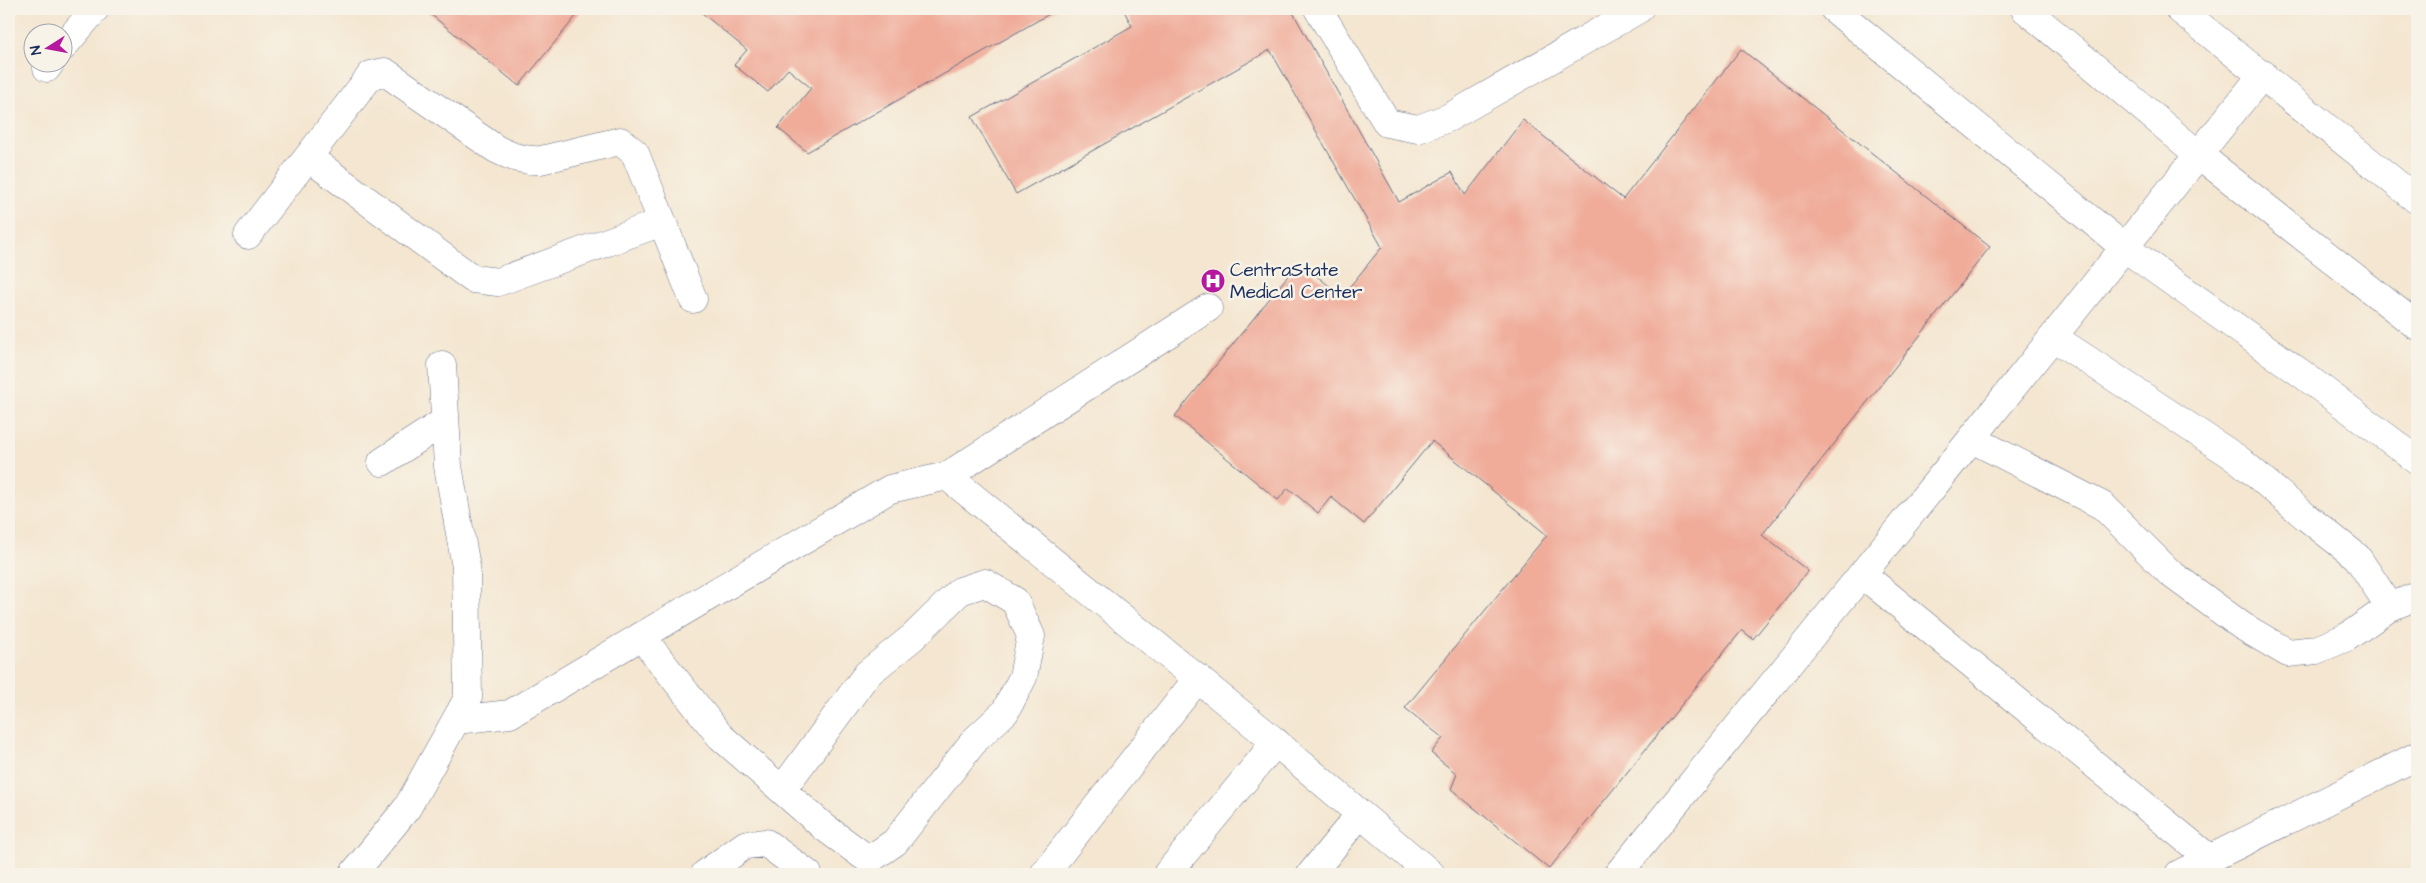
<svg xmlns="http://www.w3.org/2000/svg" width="2426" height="883" font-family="'Architects Daughter',sans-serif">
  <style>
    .building { fill: #f0ab99 }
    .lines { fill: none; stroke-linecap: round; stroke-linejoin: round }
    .minor-casing { stroke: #676f86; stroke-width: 29 }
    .minor { stroke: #fff; stroke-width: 28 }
    .labels { text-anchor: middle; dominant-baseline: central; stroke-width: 5; stroke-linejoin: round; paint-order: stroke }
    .poi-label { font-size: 19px; fill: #1b2f5e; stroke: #f7f3e8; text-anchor: start }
  </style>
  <rect width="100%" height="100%" fill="#f7f3e8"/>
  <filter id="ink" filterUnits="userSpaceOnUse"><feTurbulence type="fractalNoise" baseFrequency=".02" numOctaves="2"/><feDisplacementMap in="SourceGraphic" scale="10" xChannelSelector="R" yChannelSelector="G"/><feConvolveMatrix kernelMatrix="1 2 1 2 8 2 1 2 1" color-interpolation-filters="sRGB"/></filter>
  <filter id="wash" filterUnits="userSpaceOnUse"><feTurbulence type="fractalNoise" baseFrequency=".0096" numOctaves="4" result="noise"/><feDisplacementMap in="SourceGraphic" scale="20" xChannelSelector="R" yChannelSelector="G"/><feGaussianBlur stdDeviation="1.12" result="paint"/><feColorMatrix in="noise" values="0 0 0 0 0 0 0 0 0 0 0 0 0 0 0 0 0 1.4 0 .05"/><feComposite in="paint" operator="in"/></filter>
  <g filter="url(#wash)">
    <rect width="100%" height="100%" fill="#f4e6d0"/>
    <g id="blocks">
      <path class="building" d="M424 9H582L519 86Z
        M697 9H1058L807 152 778 128 811 88 788 69 768 92 734 65 747 50Z
        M1123 9H1291L1399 202 1452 172 1465 195 1523 120 1623 199 1741 49 1990 247 1762 535 1808 571 1753 639 1742 630 1549 869 1451 789 1457 774 1431 753 1443 738 1405 708 1547 535 1432 441 1364 524 1331 497 1318 513 1288 488 1278 500 1175 416 1299 262 1342 296 1382 247 1270 50 1016 194 972 117 1132 26Z"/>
    </g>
  </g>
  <g filter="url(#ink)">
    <use href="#blocks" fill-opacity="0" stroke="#676f86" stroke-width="1"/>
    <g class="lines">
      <defs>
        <path id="minor" d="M1318 9 1387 123 1418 129 1448 118 1639 9
          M1834 9 2125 248 2302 374 2417 460
          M2025 9 2199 155 2417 326
          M2179 9 2417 200
          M62 48 95 9
          M47 68 51 62
          M308 157 473 279 498 282 662 222
          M248 235 371 75 385 72 496 149C512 157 523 161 541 160L620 141 635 153 693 299
          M1972 439 2103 506 2170 573 2242 626 2288 653 2316 650 2347 637 2390 607 2357 557 2305 516 2238 459 2053 337
          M382 462 445 421
          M947 476 1208 308
          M1862 574 2210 859
          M2390 607 2417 596
          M641 636 720 736 824 827 869 860 895 842 975 740 1005 712 1023 677 1031 636 1015 601 985 583 960 591 913 637 867 674 782 790
          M456 720 510 714 890 489 947 476 1266 734 1431 874
          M353 874 407 808 468 698 466 567 448 466 442 365
          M705 874 745 845 766 843 808 874
          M1044 874 1198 678
          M1167 874 1276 742
          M1311 874 1360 814
          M1618 874 1949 467 2263 74
          M2179 874 2417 756"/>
      </defs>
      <use href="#minor" class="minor-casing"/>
      <use href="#minor" class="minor"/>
    </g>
  </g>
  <defs>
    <symbol id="hospital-disc" viewBox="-11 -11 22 22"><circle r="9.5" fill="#b5179e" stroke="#f7f3e8"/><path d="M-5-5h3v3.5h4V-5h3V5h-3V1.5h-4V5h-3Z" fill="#fff"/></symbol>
  </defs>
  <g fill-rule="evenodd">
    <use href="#hospital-disc" x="1199" y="267" width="28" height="28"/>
  </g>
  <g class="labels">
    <g class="poi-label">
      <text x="1230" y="270">CentraState<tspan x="1230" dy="22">Medical Center</tspan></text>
    </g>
  </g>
  <rect width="2426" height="883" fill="none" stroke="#f7f3e8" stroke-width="30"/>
  <g transform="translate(48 48) rotate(259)"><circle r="24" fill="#f7f3e8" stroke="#9fa5b1"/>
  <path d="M0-4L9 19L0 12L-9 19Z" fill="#b5179e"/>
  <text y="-8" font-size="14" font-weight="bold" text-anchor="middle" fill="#1b2f5e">N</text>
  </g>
</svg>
